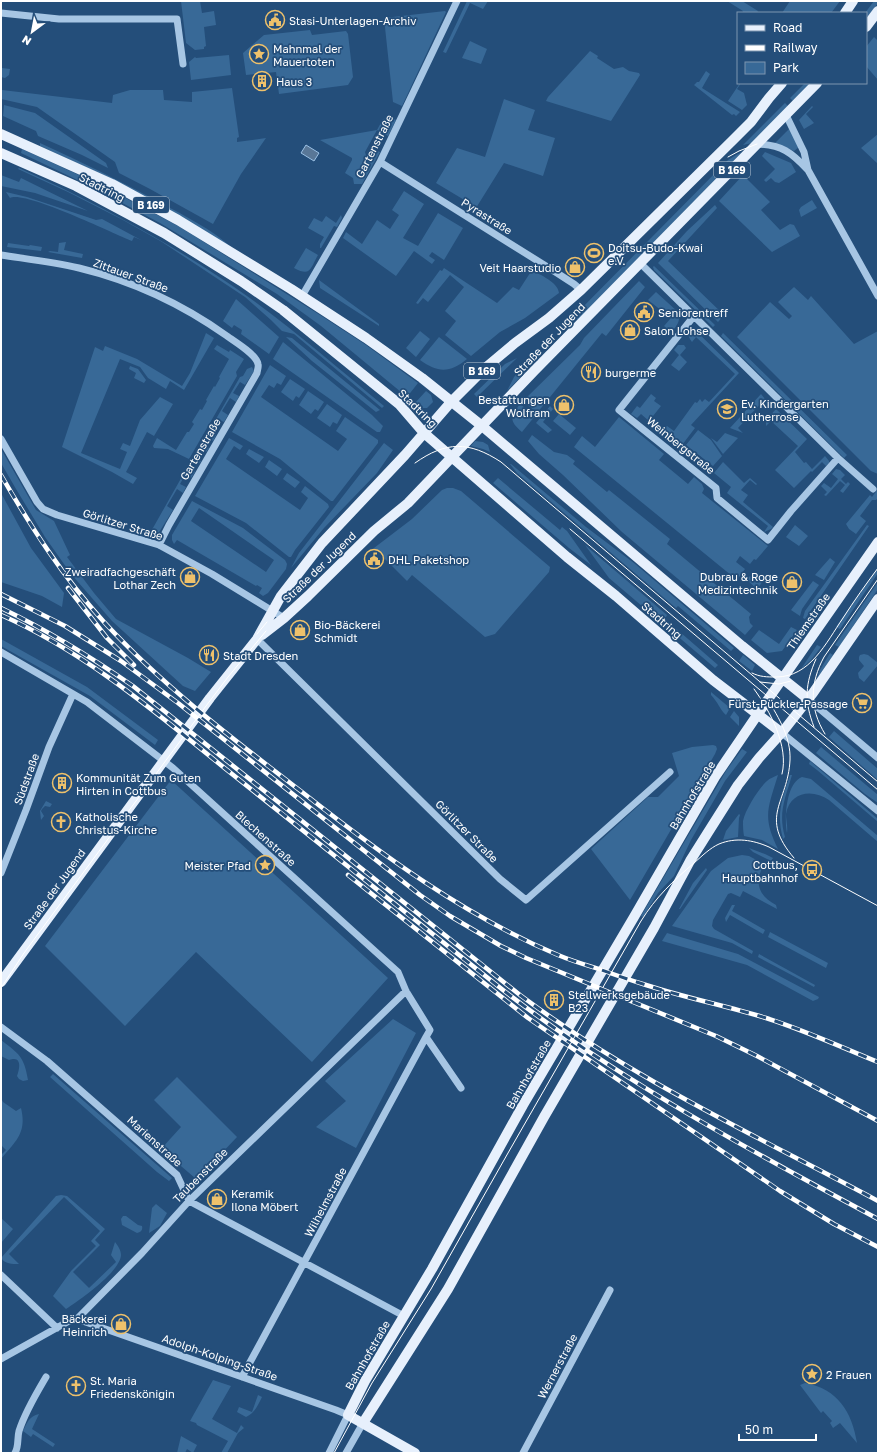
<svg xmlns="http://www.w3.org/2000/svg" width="879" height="1454" font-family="'Golos Text',sans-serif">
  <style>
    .green { fill: #386997; fill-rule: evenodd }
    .water { fill: #597797; stroke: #9bc1e5 }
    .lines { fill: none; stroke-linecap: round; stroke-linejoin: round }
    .minor { stroke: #a7c6e4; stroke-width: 7 }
    .major { stroke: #e7f0fc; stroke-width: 10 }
    .tram { stroke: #fff; stroke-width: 1 }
    .rail-casing { stroke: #fff; stroke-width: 4.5 }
    .rail { stroke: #244e7a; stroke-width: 3; stroke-dasharray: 9; stroke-linecap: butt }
    .labels { text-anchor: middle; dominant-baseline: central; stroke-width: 3.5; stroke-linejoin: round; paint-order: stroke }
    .shield { fill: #244e7a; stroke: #bdcad7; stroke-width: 1 }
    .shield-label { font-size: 10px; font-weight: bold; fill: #fff }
    .poi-label { font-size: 11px; fill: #fff; stroke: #244e7a; text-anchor: start }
    .street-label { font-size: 11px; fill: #fff; stroke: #244e7a }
  </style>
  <rect width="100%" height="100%" fill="#244e7a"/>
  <path class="green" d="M181 1H200L202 13 214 11 216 25 204 27 206 46 204 47V49L195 50 186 43Z
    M467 1H488L483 9 470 3 446 53 443 52Z
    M727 1H742L758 11 757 13H742L743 11Z
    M790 1H840L831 13H782Z
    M874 1H878V3L866 19V13H865Z
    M445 11 446 12 402 106 393 102 384 18Z
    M310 30 312 35 346 31 348 34 353 77 348 85 279 94 276 72 246 75 243 53 264 35Z
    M874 37 878 41V80L866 66V47Z
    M470 41 487 49 481 64 462 58Z
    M590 51 598 56 597 58 614 69 623 67 629 71 639 73 640 75 611 121 546 101 548 97Z
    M229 55 231 75 191 80 189 62 195 57 196 58Z
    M2 68 10 69 9 75 5 78 1 77Z
    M706 71 710 74 702 88 740 112 736 116 734 114 732 115 694 85 697 82H699Z
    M740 83H741L737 89 744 93 747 105 742 110 728 101Z
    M805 83H811L793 101 790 98Z
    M232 88 239 137 237 138V142L266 138 241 174 213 224 150 189 119 173 115 162 37 107 1 99 2 90 112 103 113 95 130 90H163L164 100 192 102V92Z
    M504 99 535 110 528 130 555 138 543 176 504 163 476 208V207L436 183 457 148 485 157Z
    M785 103 788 106 752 143 743 145Z
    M4 105 35 113 106 163 108 168 82 155 38 136 36 131 3 116Z
    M812 106 813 107 806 114 814 123 804 129 799 120Z
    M392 118 396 120 388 136 377 130 365 152 367 159 374 150 380 152 362 184H354L353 178 345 173 352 160V158L320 140 377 130 383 119Z
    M789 129 799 147 794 151 775 143Z
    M878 134V164L861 148Z
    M40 143C82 162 122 182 161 203 185 216 211 229 231 247L114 180 40 146Z
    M22 149 101 185 180 227 320 315 366 345 418 383 407 397 321 326 277 294 160 223 92 187 21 153Z
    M742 152 578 320 574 316 728 160 736 155Z
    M765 152 791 163 796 172 779 183 775 182 771 178 766 182 764 180 775 169 762 156Z
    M19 168C98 204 175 245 247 296 294 330 339 369 384 406L382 408 294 334 282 331 271 320 245 297 162 242 123 220 68 192 18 169Z
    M1 175 19 182 21 178 88 211 35 193 1 186Z
    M743 175 770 202 761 210 780 230 790 224 794 225 800 236 772 252 719 201Z
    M404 191 424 204 403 238 418 246 438 213 463 228 444 260 432 252 429 256 435 260 432 264 414 251 396 276 343 238 346 232 362 244 377 220 390 229 399 215 392 210Z
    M6 192 27 197 96 220 102 219 141 240 134 237 132 241C112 233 24 190 10 198Z
    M812 200 817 208 801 217 799 210 801 207Z
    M715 205 717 208 668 261 724 315 718 322 658 263 687 231Z
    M341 215 342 218 337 227 334 226 321 248H320V244L324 237 308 228 314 218 322 222 326 216 336 223Z
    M66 242 64 250 83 254 82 258 48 252 50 251 58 252 59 243Z
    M8 243 29 246 30 245 42 247 41 251 7 247Z
    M306 248 318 255C310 269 311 277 294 268Z
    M654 266 715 325 713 327 654 270 653 267Z
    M444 268 497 303 513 287 519 290 532 270C540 275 558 282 559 293L525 318 500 332 471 356 445 335 456 321 445 311 464 287 450 275 428 302 423 298 418 304 416 303 440 270 442 271Z
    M319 280 379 324V326L320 288Z
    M639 281 645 287 606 336 602 333 537 413 523 401 580 345 584 338Z
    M794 287 808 300 811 296 854 344 878 331V474L871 471 737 337 770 302 789 319 792 316 778 302Z
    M656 292 678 312C681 321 677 326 671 332L664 326 671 318 648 300Z
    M236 299 279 337 269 354 241 334 242 330 234 325 232 328 223 321Z
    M693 328 739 373 691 425 695 428 682 445 712 468 710 470 662 431 667 426 674 431 695 402 697 403 700 399 702 402 705 399 709 402 735 374 696 337 692 342C687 335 687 333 693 328Z
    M420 331 430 339 416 357 406 348Z
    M206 333 214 338 184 390 170 381 166 389 148 378 140 367 120 359 81 453 120 469 127 452 120 449 123 443 130 446 140 420 160 397 173 404 154 436 147 432 126 472 137 478 133 484 112 472 62 447 95 347 103 351 105 346 137 359 182 386 190 373Z
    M723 333 847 455 844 458 721 336Z
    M286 337 292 338 380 410 376 412 312 361Z
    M439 337 467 359C450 373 438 373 420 360Z
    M283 342 372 415 383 426 380 432H377L273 359Z
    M217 345 229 352 230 350 244 359 236 372 237 376 189 459 168 449 154 448 153 446 157 438 176 450 187 432H189L194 424 192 422 200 409 202 410 207 401 206 400 214 386 215 387 220 378 219 377 229 359 214 349Z
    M678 345H684L686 348 680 355 687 362 679 371 671 365 679 355 674 350Z
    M517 358 477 397 474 394 505 364Z
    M270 365 286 376 281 385 277 383 274 388 269 385 261 397 338 451 347 439 336 431 345 417 378 440V443L333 501H331L280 459 232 432Z
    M525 365 527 370 507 391 514 377Z
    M130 366 138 369 146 380 144 383 134 378 136 373 129 369Z
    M252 367 254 371 245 385 240 382 233 393 239 396 236 402 230 398 222 411 228 415 224 422 217 419 210 431 216 435 213 441 207 437 202 444 209 448 206 452 200 449 195 456 201 461 200 463 197 464 192 461 240 377 243 376 247 369Z
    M290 379 305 389 299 398 296 396 293 401 281 392Z
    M308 391 324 402 318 411 315 409 311 414 299 405Z
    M426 391 431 395 433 402 427 408H423L415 403Z
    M651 394 656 398 654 401 661 406 649 421 641 414 637 418 631 414 637 406 640 408Z
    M761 394 765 399 738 428 743 433 730 428Z
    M327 404 342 415 337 424 333 422 330 427 317 418Z
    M520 404 535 416 522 432C509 421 510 417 520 404Z
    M550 406 553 409 543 422 552 430 548 433 536 423Z
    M776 409 807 439 795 452 804 463 806 462 812 469 825 456 829 461V463L826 466 822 462 812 472 811 471 794 488 775 470 798 446 771 421 766 426V420Z
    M559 414 576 428 570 435 553 421Z
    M619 417 664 454 659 460 688 484 694 477 702 484 704 489 702 493 768 546 756 560 754 559 750 564 740 556 736 562 745 569 737 580 574 447 582 436 595 447Z
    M698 430 711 440 722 456 713 466 686 445Z
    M725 433 738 438 723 454 711 438 717 442Z
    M532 435 554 452 567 455 575 461 573 464 607 492 609 490 670 539 667 544 751 614 749 617 750 623 753 626 745 635 622 532 563 475 539 454 528 441Z
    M229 438 243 446 240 450 234 446 226 459 300 510 308 498 301 492 305 486 328 504 329 507 295 550 291 557H289L246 523 195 496Z
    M475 441 483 442 488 445 490 452 483 449 471 446Z
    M384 443 393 450 377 473 324 528 291 568 299 553Z
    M1 449 36 510 54 521 70 555 67 557 94 593 116 619 188 658 211 672 195 691 183 686 112 621 71 574 45 537 16 489 1 463Z
    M249 449 264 457 259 463 246 454Z
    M269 460 282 469 277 476 265 467Z
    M723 462 744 483 750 478 757 484 756 485 750 480 741 490 748 495 743 502 773 527 771 529 764 532 768 526 727 493 731 487 714 473Z
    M510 464H511L586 527 634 563 734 648 731 651 678 606 676 608 517 473Z
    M188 466 194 470 195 472 191 478 185 475 180 484 186 487 183 493 177 489 167 506 173 510 158 534 154 537 149 535Z
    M836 469 840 470 845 475 841 479 846 484 848 482 850 484 843 493 840 491 845 485 840 481 826 496 824 495 827 492 821 486 824 483 831 488 838 479 832 474Z
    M287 473 300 482 295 488 283 479Z
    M498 478 560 530 562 527 567 531 591 565 569 548 493 483Z
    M447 488H453L461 491 550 567 549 572 495 634 485 637 412 575 407 581 374 548 412 519 442 490Z
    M878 489V498L876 500H872L860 516 866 521 856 534 849 529 846 524 870 495 872 497Z
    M1 493 31 548 64 593 62 607 42 596 1 582Z
    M192 501 243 528 285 560 287 564 286 569 268 593 263 596 259 593 262 588 257 585 256 586 177 540 174 544 172 540V535ZM199 508 274 560 266 572 191 521Z
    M795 525 808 536 799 546 786 537Z
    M867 525 869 526 805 619 803 618 805 611Z
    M585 545 667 615 665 619 718 665 715 668 609 578Z
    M830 558 835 562 824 580 815 575Z
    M878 567V573L840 629 836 627Z
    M762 574 766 577 757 589 747 580 750 576 756 581Z
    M813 581 819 585 802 609 800 616 791 610Z
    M878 582V589L839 647 835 645Z
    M791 627 797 630 782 651 767 653 751 640 759 630 779 644Z
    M1 639 87 687 158 740 155 745 90 696 1 646Z
    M817 645 821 647 811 660 801 669Z
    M830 653 833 655 817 679 820 670Z
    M864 654 868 655 878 663V665L864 682 859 678 858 673 864 666 859 660V657L860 655Z
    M743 655 755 665 752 671 739 661Z
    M711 692 730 708 726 715C720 710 718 702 711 695Z
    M734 711 739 717V726L730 717Z
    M834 731 878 769V780L830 738 829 737Z
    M713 745 716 746 717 749 715 754 630 900 591 849 648 797H658L679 776 672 753 692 747Z
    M821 747 878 795V803L865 794 816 753Z
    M742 749 747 752 725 781 713 802 691 840 674 876 658 893 643 917 641 916 726 771Z
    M810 761 878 819V822L817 770 809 764Z
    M778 775C768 808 762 817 778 849L762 840 744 836C743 831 743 826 743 821 745 810 759 788 767 781 770 778 774 777 778 775Z
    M790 775H792C785 799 778 813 785 837L783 839C776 813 782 800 790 775Z
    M802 777 811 779 878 836V842L829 800C813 789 790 791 786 814 786 820 788 827 787 833 784 819 786 783 802 777Z
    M171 780 388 978 312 1062 196 952 125 1026 45 946Z
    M46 801 52 804 50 807 45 806 42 809 41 811 44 816 41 820 40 811Z
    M739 814 740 815 739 818 738 837 723 840 726 831Z
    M749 848 765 854 773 858 771 861 753 852Z
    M742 855 749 856 764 864C754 883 758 895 776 905L777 909 743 891 740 897 731 893 728 894 713 920 712 926 714 929 753 951 752 954 732 943 672 926 711 871 728 858Z
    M706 868 707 870 680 909H679L693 883Z
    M732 905H735L732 911 765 930 763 934 730 915 726 922 725 918Z
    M770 932 828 963 826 968 768 937Z
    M667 933 738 954 819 997 818 999 813 1001 747 965 662 941Z
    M759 954 815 985 814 987 758 957Z
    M393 1019 416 1033 356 1148 316 1127 346 1101 325 1081Z
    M1 1040C19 1054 24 1056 28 1080L23 1081 19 1079 17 1076C20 1068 22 1055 9 1060L1 1056Z
    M53 1074 172 1178 169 1181 157 1172 50 1077Z
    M177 1077 237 1137 199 1177 195 1178 161 1149 181 1127 154 1100Z
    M1 1098 3 1102 16 1111 21 1108C27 1133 16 1141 1 1159V1155L6 1150 1 1145Z
    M61 1195 67 1196 105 1229 95 1240 100 1245 73 1272 89 1288 116 1262 111 1255 115 1242C118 1246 121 1250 121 1255 120 1272 80 1300 66 1309L53 1296 71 1271 96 1246 91 1241 100 1231 64 1197 9 1254 19 1264C12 1264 5 1264 1 1258L56 1196Z
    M156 1204 167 1213 160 1226 149 1233 152 1208Z
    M123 1216H126L138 1225 142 1226C143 1230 141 1232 137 1233L122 1225 121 1219Z
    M1 1218 13 1229 1 1243Z
    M213 1380 231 1386 212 1419 237 1433 241 1425 244 1428 238 1433 227 1453H221L228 1441 197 1425 196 1423 190 1421Z
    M805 1383C838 1389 852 1412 857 1443L840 1423 833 1428 830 1423 832 1421 823 1411 821 1413 800 1385Z
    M258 1395 262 1397C258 1405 255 1413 246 1417L237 1412 239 1407 252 1412Z
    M39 1414 32 1429 55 1444 53 1447 33 1434 31 1437 23 1431C27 1423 29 1416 39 1414Z
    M181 1436 197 1445 193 1453 187 1449 185 1453H177Z"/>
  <path class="water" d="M306 145 319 153 314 161 301 153Z"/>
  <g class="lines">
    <path class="minor" d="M1 13 59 19H177L183 64
      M786 115 804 152 808 170
      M757 144C782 145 791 152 808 170L878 296
      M380 162 557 273 574 284 581 290
      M1 255C27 259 53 262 79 268 133 281 182 304 227 336 235 342 256 354 258 364 259 367 257 371 257 373L169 525 159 545
      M640 263 838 458 873 489
      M302 296 380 162 457 1
      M694 316 619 410 716 488 717 498 768 540 791 511 838 458
      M1 439 37 502 43 509 57 515 159 545 212 574 284 618
      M257 639 500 879 526 900 670 772
      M1 652 87 702 173 768 398 972 406 991 430 1030 426 1037 461 1088
      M808 699 878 758
      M782 733 878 811
      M1 873 26 810 49 747 73 694
      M1 1027 47 1061 177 1175 189 1201 404 1316
      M1 1275 57 1328
      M77 1319 336 1410 348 1415 329 1453
      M1 1359 69 1321 77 1319 142 1253 189 1201 406 991
      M242 1377 426 1037
      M15 1453C19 1446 17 1439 19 1431 25 1412 36 1394 46 1377
      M346 1453 363 1423
      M523 1453 610 1290"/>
    <path class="major" d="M845 13 853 1
      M866 27 878 11
      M1 134 112 184 178 220 291 289 366 338 422 378 482 426 742 646 808 699
      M1 153 76 186 164 233 241 281 283 310 399 404 424 433 567 557 616 596 713 680 782 733
      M262 635 284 618 308 596 374 531 408 503 534 371 817 83
      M1 982 210 698 257 639 281 596 322 543 405 455 451 402 484 369 515 343 549 318 581 290 732 141 751 122 769 98 782 83
      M363 1423 448 1289 544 1117 654 928 690 861 707 834 738 785 759 758 784 730 813 693 878 599
      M415 1453 348 1415 365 1381 432 1269 523 1105 634 917 715 777 764 705 878 542"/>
    <path class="tram" d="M728 157 739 151 757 144
      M415 463C446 441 469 441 501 462L878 782
      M570 529 878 790
      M257 634 267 622
      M752 673C760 677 767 677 776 677 810 677 826 643 843 618 854 601 866 584 878 568
      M760 682 779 684 791 681
      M754 689C770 711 789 746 782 774
      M768 700C779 718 791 738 790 760 788 803 758 816 794 858
      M814 727C804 701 805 684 816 659
      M825 734C809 708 810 683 824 657L878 579
      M1 988 24 953 206 706 228 677 266 631
      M334 1453 372 1383 431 1289 508 1153 641 921C656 897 673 881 694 863 702 856 710 848 719 844 736 837 753 840 769 847L878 906"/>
    <defs>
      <path id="rail" d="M1 475C31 527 63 577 104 622 163 686 233 739 302 792 381 854 465 916 558 955 572 961 586 965 599 969 615 975 630 980 646 985 686 998 727 1006 766 1018 804 1030 841 1047 878 1062
        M68 588 107 638 134 665
        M1 594 65 626 121 661 178 703 420 895 450 916 501 946 526 958 716 1036 757 1056 878 1121
        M1 608C47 630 91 657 133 686L520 995C631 1078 757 1136 878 1201
        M1 615C83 651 153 710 222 766 316 840 409 916 503 990 619 1080 749 1150 878 1219
        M348 875 528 1018 780 1191 834 1224 878 1247"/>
    </defs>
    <use href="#rail" class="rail-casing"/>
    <use href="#rail" class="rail"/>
  </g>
  <defs>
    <symbol id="civic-ring" viewBox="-11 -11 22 22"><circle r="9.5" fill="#244e7a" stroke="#eec16b" stroke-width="1.5"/><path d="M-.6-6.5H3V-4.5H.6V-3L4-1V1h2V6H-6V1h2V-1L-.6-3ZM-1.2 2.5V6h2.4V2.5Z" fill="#eec16b"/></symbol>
    <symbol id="sight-ring" viewBox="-11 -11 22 22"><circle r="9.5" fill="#244e7a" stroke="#eec16b" stroke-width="1.5"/><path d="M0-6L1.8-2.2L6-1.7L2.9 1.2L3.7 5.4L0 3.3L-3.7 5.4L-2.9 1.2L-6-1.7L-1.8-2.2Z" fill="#eec16b"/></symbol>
    <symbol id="building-ring" viewBox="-11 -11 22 22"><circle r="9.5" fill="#244e7a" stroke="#eec16b" stroke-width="1.5"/><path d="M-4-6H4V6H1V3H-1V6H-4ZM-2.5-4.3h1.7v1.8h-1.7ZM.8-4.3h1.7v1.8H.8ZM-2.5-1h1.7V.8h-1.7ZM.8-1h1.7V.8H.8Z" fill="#eec16b"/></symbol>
    <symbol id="stadium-ring" viewBox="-11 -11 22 22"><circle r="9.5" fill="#244e7a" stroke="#eec16b" stroke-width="1.5"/><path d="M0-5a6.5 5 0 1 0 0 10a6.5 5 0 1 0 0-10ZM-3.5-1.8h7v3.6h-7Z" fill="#eec16b"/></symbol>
    <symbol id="shop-ring" viewBox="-11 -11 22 22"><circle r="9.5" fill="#244e7a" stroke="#eec16b" stroke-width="1.5"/><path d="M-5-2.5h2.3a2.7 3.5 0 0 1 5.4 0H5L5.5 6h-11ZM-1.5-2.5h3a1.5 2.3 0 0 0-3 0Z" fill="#eec16b"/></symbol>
    <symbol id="restaurant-ring" viewBox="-11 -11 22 22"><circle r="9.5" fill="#244e7a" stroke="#eec16b" stroke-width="1.5"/><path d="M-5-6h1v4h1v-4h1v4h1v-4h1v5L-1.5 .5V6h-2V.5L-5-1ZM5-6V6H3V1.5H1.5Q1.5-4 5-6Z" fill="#eec16b"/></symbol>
    <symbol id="school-ring" viewBox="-11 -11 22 22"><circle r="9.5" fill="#244e7a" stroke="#eec16b" stroke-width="1.5"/><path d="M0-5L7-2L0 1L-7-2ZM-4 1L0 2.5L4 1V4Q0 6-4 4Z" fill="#eec16b"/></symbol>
    <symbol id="supermarket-ring" viewBox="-11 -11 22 22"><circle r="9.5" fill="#244e7a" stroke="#eec16b" stroke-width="1.5"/><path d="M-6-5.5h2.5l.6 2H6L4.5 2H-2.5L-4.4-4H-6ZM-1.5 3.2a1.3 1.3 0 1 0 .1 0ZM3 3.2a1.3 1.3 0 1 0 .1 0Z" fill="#eec16b"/></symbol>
    <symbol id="church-ring" viewBox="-11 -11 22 22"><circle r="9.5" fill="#244e7a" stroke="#eec16b" stroke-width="1.5"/><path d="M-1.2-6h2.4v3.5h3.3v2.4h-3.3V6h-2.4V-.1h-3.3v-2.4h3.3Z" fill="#eec16b"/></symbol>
    <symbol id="bus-ring" viewBox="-11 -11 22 22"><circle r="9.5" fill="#244e7a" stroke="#eec16b" stroke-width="1.5"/><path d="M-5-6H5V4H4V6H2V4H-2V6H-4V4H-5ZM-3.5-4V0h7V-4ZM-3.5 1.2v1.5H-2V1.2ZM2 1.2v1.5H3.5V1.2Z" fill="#eec16b"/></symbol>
  </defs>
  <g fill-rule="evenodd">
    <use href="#civic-ring" x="264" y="9" width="22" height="22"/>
    <use href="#sight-ring" x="248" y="43" width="22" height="22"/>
    <use href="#building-ring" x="251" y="70" width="22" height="22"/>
    <use href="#stadium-ring" x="583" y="242" width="22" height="22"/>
    <use href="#shop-ring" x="564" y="256" width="22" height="22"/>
    <use href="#civic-ring" x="633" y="301" width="22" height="22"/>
    <use href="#shop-ring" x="619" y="319" width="22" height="22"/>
    <use href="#restaurant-ring" x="580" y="361" width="22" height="22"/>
    <use href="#shop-ring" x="553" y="394" width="22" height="22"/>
    <use href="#school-ring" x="716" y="398" width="22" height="22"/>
    <use href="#civic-ring" x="363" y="548" width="22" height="22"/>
    <use href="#shop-ring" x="179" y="566" width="22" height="22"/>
    <use href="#shop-ring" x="781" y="571" width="22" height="22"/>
    <use href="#shop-ring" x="289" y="619" width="22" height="22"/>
    <use href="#restaurant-ring" x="198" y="644" width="22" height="22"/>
    <use href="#supermarket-ring" x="851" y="692" width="22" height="22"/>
    <use href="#building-ring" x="51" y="772" width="22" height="22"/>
    <use href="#church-ring" x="50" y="811" width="22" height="22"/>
    <use href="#sight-ring" x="254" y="854" width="22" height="22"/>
    <use href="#bus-ring" x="801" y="859" width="22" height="22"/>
    <use href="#building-ring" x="543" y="989" width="22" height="22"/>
    <use href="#shop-ring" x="206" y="1188" width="22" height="22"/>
    <use href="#shop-ring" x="110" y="1313" width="22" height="22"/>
    <use href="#sight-ring" x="801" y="1363" width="22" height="22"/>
    <use href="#church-ring" x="65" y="1375" width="22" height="22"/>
  </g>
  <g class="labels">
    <g class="shield">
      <rect x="714" y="162" width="36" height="16" rx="3"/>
      <rect x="133" y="197" width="36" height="16" rx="3"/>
      <rect x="464" y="363" width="36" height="16" rx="3"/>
    </g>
    <g class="shield-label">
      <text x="732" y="170">B 169</text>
      <text x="151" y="205">B 169</text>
      <text x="482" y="371">B 169</text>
    </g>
    <g class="poi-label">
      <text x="289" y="20">Stasi-Unterlagen-Archiv</text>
      <text x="273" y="48">Mahnmal der<tspan x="273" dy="13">Mauertoten</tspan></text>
      <text x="276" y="81">Haus 3</text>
      <text x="608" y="247">Doitsu-Budo-Kwai<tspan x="608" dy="13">e.V.</tspan></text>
      <text x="561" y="267" text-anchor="end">Veit Haarstudio</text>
      <text x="658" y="312">Seniorentreff</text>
      <text x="644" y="330">Salon Lohse</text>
      <text x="605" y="372">burgerme</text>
      <text x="550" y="399" text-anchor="end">Bestattungen<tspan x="550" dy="13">Wolfram</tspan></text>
      <text x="741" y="403">Ev. Kindergarten<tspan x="741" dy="13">Lutherrose</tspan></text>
      <text x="388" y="559">DHL Paketshop</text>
      <text x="176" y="571" text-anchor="end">Zweiradfachgeschäft<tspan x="176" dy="13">Lothar Zech</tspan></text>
      <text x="778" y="576" text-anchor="end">Dubrau &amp; Roge<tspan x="778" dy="13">Medizintechnik</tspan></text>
      <text x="314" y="624">Bio-Bäckerei<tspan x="314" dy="13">Schmidt</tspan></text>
      <text x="223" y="655">Stadt Dresden</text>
      <text x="848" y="703" text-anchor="end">Fürst-Pückler-Passage</text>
      <text x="76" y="777">Kommunität Zum Guten<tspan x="76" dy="13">Hirten in Cottbus</tspan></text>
      <text x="75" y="816">Katholische<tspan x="75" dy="13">Christus-Kirche</tspan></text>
      <text x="798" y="864" text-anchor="end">Cottbus,<tspan x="798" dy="13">Hauptbahnhof</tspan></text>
      <text x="251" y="865" text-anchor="end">Meister Pfad</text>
      <text x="568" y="994">Stellwerksgebäude<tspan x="568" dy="13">B23</tspan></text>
      <text x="231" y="1193">Keramik<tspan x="231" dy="13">Ilona Möbert</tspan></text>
      <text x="107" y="1318" text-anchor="end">Bäckerei<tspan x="107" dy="13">Heinrich</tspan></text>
      <text x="826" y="1374">2 Frauen</text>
      <text x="90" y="1380">St. Maria<tspan x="90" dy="13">Friedenskönigin</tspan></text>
    </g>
    <g class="street-label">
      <text transform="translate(374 146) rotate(-63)">Gartenstraße</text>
      <text transform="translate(102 187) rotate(27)">Stadtring</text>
      <text transform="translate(487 216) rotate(32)">Pyrastraße</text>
      <text transform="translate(131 275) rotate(20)">Zittauer Straße</text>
      <text transform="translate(549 339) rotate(-46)">Straße der Jugend</text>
      <text transform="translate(418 408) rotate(45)">Stadtring</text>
      <text transform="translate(681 445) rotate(39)">Weinbergstraße</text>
      <text transform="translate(200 449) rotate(-60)">Gartenstraße</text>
      <text transform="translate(123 524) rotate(17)">Görlitzer Straße</text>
      <text transform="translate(319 567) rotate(-44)">Straße der Jugend</text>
      <text transform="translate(662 620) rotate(41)">Stadtring</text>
      <text transform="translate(808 621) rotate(-55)">Thiemstraße</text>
      <text transform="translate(26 779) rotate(-70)">Südstraße</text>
      <text transform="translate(692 795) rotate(-59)">Bahnhofstraße</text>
      <text transform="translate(467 831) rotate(45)">Görlitzer Straße</text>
      <text transform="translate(266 838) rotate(42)">Blechenstraße</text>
      <text transform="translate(54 889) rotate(-54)">Straße der Jugend</text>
      <text transform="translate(528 1074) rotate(-60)">Bahnhofstraße</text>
      <text transform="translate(155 1141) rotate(42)">Marienstraße</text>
      <text transform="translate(200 1175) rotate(-45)">Taubenstraße</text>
      <text transform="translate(325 1202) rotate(-62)">Wilhelmstraße</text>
      <text transform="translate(367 1355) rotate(-60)">Bahnhofstraße</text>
      <text transform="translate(220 1357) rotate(19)">Adolph-Kolping-Straße</text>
      <text transform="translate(557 1366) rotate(-62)">Wernerstraße</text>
    </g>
  </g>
  <rect width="879" height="1454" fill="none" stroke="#ffffff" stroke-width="4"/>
  <rect x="737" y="12" width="130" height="72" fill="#244e7a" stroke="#7c95af"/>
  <rect x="745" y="25" width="20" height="6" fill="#e7f0fc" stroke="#7c95af"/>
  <text x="773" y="32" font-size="12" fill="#ffffff">Road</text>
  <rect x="745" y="45" width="20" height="6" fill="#ffffff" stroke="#7c95af"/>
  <text x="773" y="52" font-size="12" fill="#ffffff">Railway</text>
  <rect x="745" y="62" width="20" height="12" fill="#386997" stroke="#7c95af"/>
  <text x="773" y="72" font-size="12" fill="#ffffff">Park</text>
  <g transform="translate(32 32) rotate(212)" stroke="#244e7a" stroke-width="3" paint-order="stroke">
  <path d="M0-3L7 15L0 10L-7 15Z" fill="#ffffff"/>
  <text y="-6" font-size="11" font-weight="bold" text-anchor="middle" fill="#ffffff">N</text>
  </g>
  <path d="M739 1434v6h77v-6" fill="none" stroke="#ffffff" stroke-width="2"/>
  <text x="745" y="1434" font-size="12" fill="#ffffff" stroke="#244e7a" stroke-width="3" paint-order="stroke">50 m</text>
</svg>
